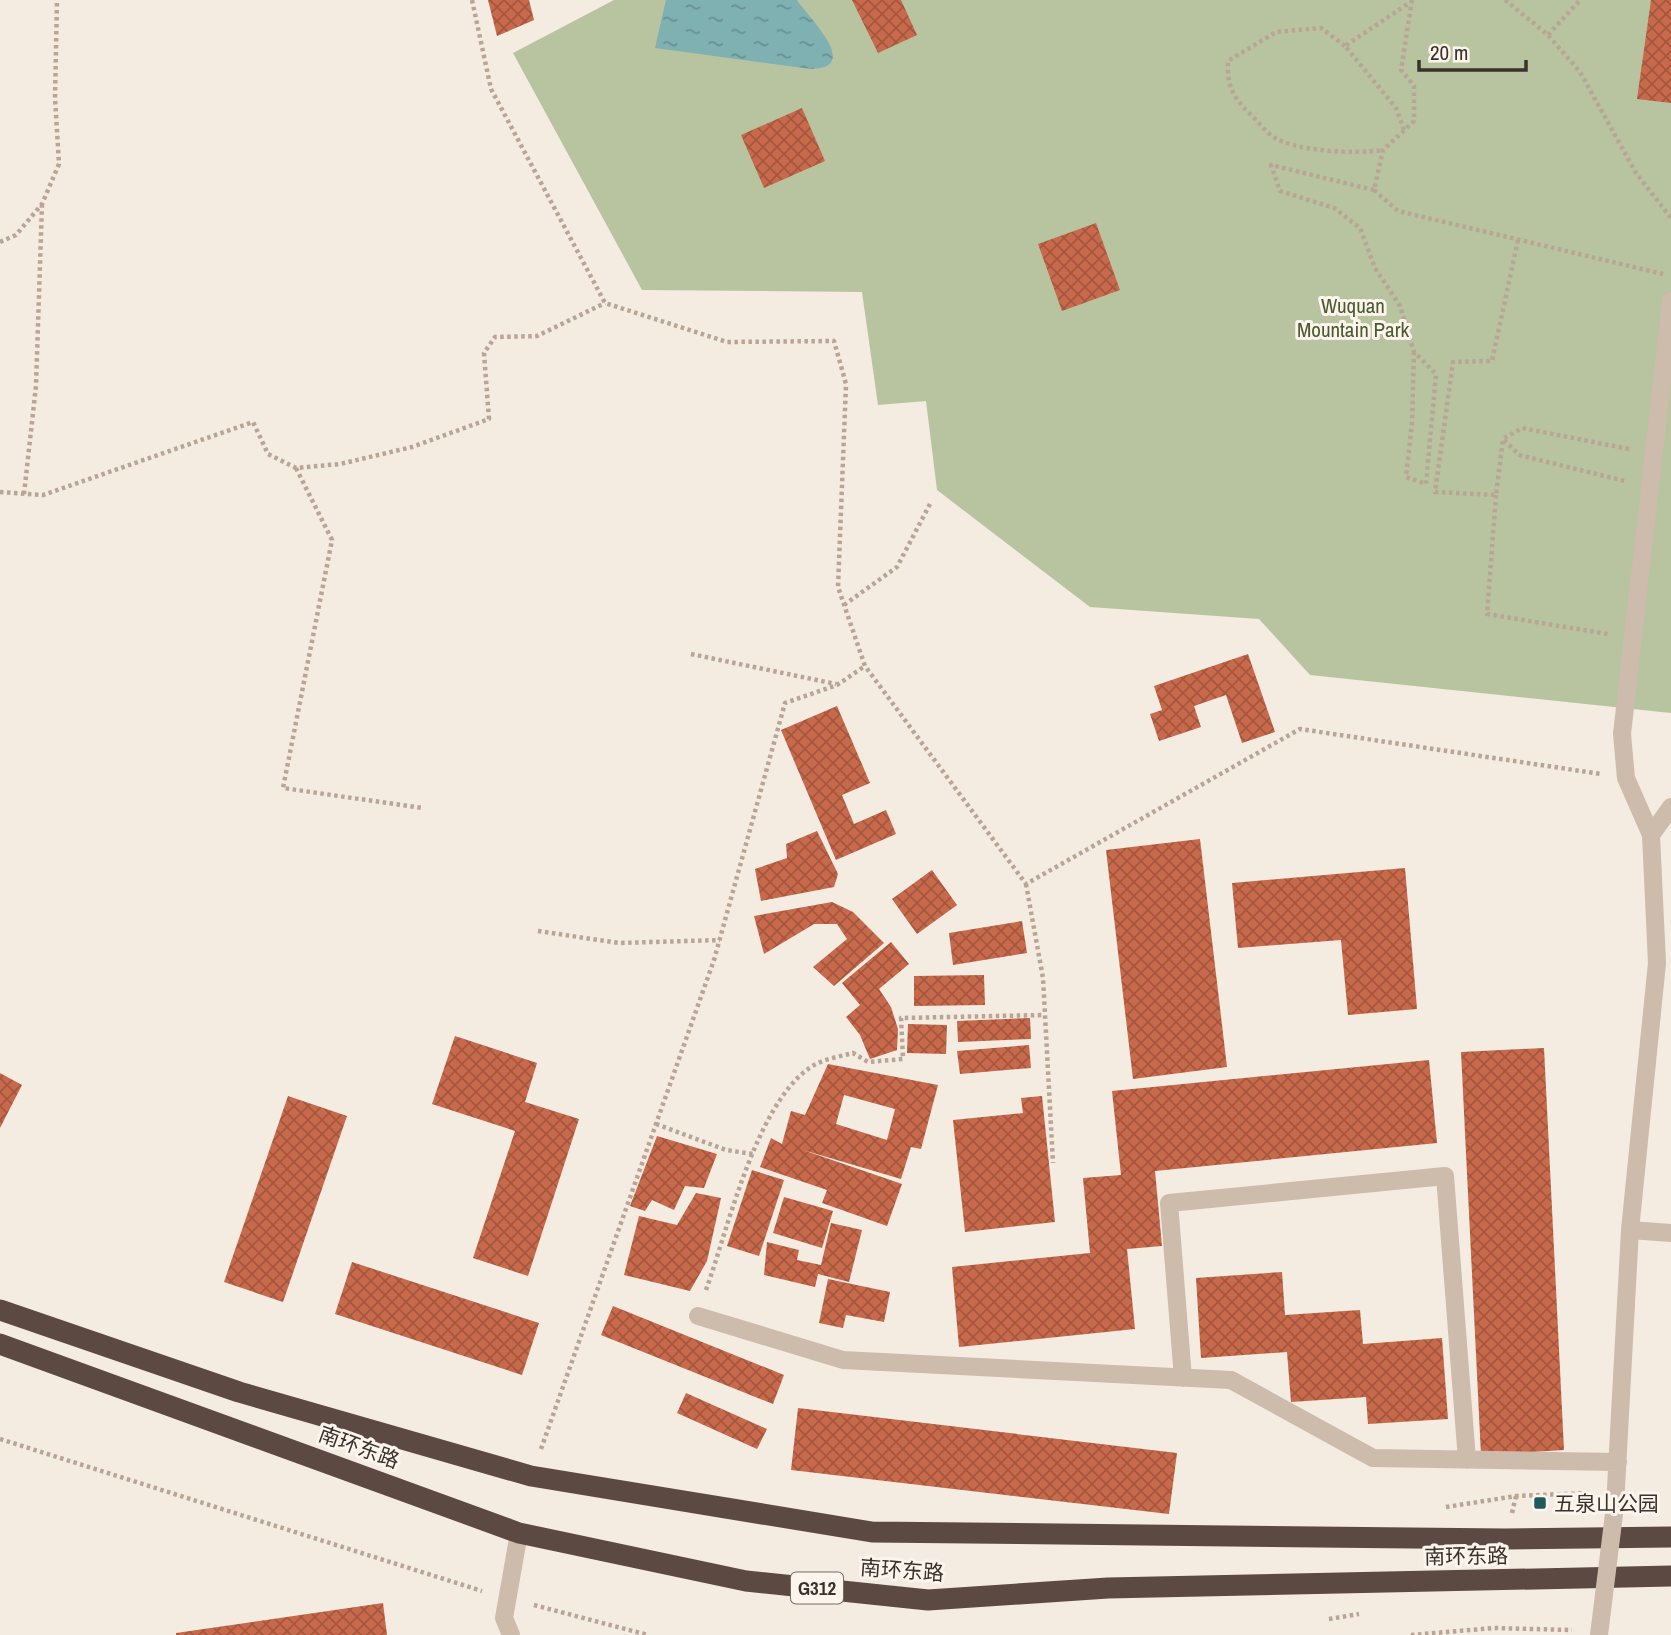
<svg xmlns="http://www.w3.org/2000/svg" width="1671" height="1635" font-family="'Archivo Narrow','Noto Sans SC',sans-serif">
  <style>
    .park { fill: #b8c4a0 }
    .water { fill: url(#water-ripples) }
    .building { fill: url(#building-cross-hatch); fill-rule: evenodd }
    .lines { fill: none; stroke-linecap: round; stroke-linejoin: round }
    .path { stroke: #b9a596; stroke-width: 4.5; stroke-dasharray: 3.5 3.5; stroke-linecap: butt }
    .minor { stroke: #cdbbac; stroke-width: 18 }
    .highway { stroke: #5c4a42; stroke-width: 21 }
    .minor-bridge { stroke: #cdbbac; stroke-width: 18 }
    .poi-dot { fill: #1f5a5e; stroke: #fbf5ee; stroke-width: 2.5 }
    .labels { text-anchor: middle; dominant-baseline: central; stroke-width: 6; stroke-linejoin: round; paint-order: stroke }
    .shield { fill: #fbf5ee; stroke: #756b66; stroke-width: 2 }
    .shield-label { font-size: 19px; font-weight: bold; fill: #3b302b }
    .park-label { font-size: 21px; fill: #4a5a2e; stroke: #fbf5ee }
    .street-label { font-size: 21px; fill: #3b302b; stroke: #fbf5ee }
    .poi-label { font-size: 21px; fill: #3b302b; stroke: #fbf5ee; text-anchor: start }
  </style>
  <defs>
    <pattern id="water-ripples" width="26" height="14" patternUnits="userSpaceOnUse" patternTransform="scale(1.75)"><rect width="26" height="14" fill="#7fb0b2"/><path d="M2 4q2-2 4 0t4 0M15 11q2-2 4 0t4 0" fill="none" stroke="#699091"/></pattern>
    <pattern id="building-cross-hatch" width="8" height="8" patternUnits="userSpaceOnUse" patternTransform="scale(1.75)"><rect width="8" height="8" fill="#c8694b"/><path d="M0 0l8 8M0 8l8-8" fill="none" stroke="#a4573f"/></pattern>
  </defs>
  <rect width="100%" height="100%" fill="#f4ebe1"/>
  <path class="park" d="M614 0H1671V713L1310 675 1259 619 1090 607 937 490 926 401 878 405 862 292 642 290 513 53Z"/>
  <path class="water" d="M666 0H797C807 16 863 68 811 69L655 48Z"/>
  <path class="building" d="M488 0H529L534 20 497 36Z
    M852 0H901L917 35 878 53Z
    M1651 0H1671V103L1637 99Z
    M802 108 825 161 764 188 741 135Z
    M1096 223 1120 290 1062 311 1038 244Z
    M1248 654 1275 732 1242 743 1226 695 1194 706 1201 727 1159 741 1150 714 1162 710 1154 686Z
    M837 706 870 783 842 795 854 824 886 810 896 834 836 860 781 730Z
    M817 831 838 874 834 887 761 901 755 869 787 858 786 844Z
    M1200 839 1227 1067 1133 1079 1106 850Z
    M1405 868 1417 1009 1348 1015 1341 940 1238 948 1232 883Z
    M932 870 957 905 917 934 892 899Z
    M832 902 853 912 884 943 834 986 813 967 847 939 837 924H814L764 954 754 916Z
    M1022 921 1027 953 953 965 949 933Z
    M891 942 909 964 879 989 891 1007 898 1029 897 1050 870 1059 860 1035 846 1017 860 1005 842 983Z
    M984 975 985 1005 914 1006V976Z
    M1030 1018 1031 1039 958 1042 957 1021Z
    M908 1024 947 1025 946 1054 907 1053Z
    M455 1036 537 1063 525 1102 579 1119 528 1276 473 1258 515 1131 432 1104Z
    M1029 1045 1031 1068 960 1074 957 1051Z
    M1544 1048 1564 1450 1481 1455 1461 1052Z
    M1429 1060 1437 1143 1155 1171 1162 1246 1127 1249 1135 1329 959 1347 952 1267 1090 1253 1083 1178 1121 1175 1112 1091Z
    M828 1064 938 1085 921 1149 911 1147 901 1179 803 1150 902 1184 887 1226 822 1203 827 1190 760 1167 771 1138 782 1144 791 1111 805 1115ZM844 1095 895 1109 887 1140 836 1124Z
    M0 1073 22 1085 0 1128Z
    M288 1096 347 1116 283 1302 224 1282Z
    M1042 1096 1055 1222 965 1232 953 1120 1023 1113 1021 1098Z
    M657 1136 717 1154 704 1188 685 1186 674 1210 652 1200 645 1211 630 1206Z
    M752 1170 784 1180 759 1256 727 1246Z
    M696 1193 721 1198 707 1261 690 1291 624 1275 639 1216 677 1225Z
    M784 1197 833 1211 822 1248 773 1233Z
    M831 1223 862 1230 849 1282 818 1274 815 1287 764 1275 767 1242 799 1250 797 1260 821 1265Z
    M352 1262 539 1323 522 1375 335 1314Z
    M1282 1272 1285 1315 1360 1310 1363 1344 1442 1338 1448 1419 1368 1424 1366 1397 1291 1402 1287 1352 1201 1358 1196 1278Z
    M828 1279 890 1292 884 1322 846 1315 843 1328 819 1323Z
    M613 1306 784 1375 773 1404 601 1335Z
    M686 1393 767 1429 757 1449 677 1413Z
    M798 1408 1177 1453 1169 1514 791 1470Z
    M383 1603 387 1635H176V1633Z"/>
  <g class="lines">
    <path class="path" d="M472 0 491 89 605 303 727 342 834 341 846 384 838 587 865 666 1026 884 1300 729 1601 774
      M1412 0 1401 70 1414 86V121L1383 150 1374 190 1398 211 1663 274
      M1505 0 1548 35 1580 72 1636 173 1671 218
      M1548 35 1580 0
      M1345 46 1321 28 1276 32 1228 61C1227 85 1232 96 1249 113 1257 120 1264 130 1272 136 1294 152 1357 154 1383 150
      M1404 130 1396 108 1345 46 1409 3
      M1374 190 1271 165 1280 191 1334 208 1360 228 1375 268 1400 306 1414 352 1436 374 1426 484 1406 477 1412 423 1414 352
      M1518 240 1492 361 1453 362 1435 492 1496 495 1503 439 1522 428 1629 449
      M0 242 16 235 42 204 59 164 55 98 57 0
      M1504 440 1519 455 1625 481
      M296 468 332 540 283 788 422 808
      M0 492 43 495 253 422 268 454 296 468 340 464 412 447 489 419 484 353 495 337 537 336 605 303
      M24 494 36 386 42 204
      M1496 495 1487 614 1608 634
      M844 605 897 567 930 504
      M691 654 836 684
      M1026 884 1043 978 1053 1163
      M538 931 619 943 720 940
      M656 1124 726 1150 753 1154
      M706 1290C728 1229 755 1108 808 1069 821 1059 838 1057 853 1053L868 1062 903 1059 901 1018 1044 1015
      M0 1439 482 1591
      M541 1449 714 960 785 703 837 685 865 666
      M1446 1507 1516 1496 1590 1493
      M1512 1513 1516 1496
      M534 1605 648 1635
      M1329 1619 1359 1614
      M1411 1635 1494 1628 1572 1630"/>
    <path class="minor" d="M1671 301 1622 734 1626 778 1651 835 1671 807
      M1630 1230 1671 1233
      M698 1316 843 1360 1231 1380 1373 1458 1618 1462
      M1183 1378 1169 1203 1445 1176 1467 1460
      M1615 1506 1630 1230 1657 963 1651 835
      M511 1635 504 1618 519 1533"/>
    <path class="highway" d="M0 1310 239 1392 531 1476 872 1532 1505 1539 1671 1537
      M0 1344 519 1533 746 1581 928 1600 1108 1588 1671 1576"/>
    <path class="minor-bridge" d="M1599 1635 1615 1506"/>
  </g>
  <rect class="poi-dot" x="1533" y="1496" width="14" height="14" rx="3.5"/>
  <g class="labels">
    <rect class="shield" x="791" y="1572.5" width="52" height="31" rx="5"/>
    <g class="shield-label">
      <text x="817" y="1588">G312</text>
    </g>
    <g class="park-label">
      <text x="1353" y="305">Wuquan<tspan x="1353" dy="24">Mountain Park</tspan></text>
    </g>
    <g class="street-label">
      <text transform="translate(359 1447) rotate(20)">南环东路</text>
      <text transform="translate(1466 1556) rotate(-1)">南环东路</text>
      <text transform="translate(902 1570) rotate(4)">南环东路</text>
    </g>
    <g class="poi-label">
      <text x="1554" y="1503">五泉山公园</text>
    </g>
  </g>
  <path d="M1419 60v10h107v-10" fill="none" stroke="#3b302b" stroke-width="3.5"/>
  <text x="1430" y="60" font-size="21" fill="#3b302b" stroke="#fbf5ee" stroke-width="5" paint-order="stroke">20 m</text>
</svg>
